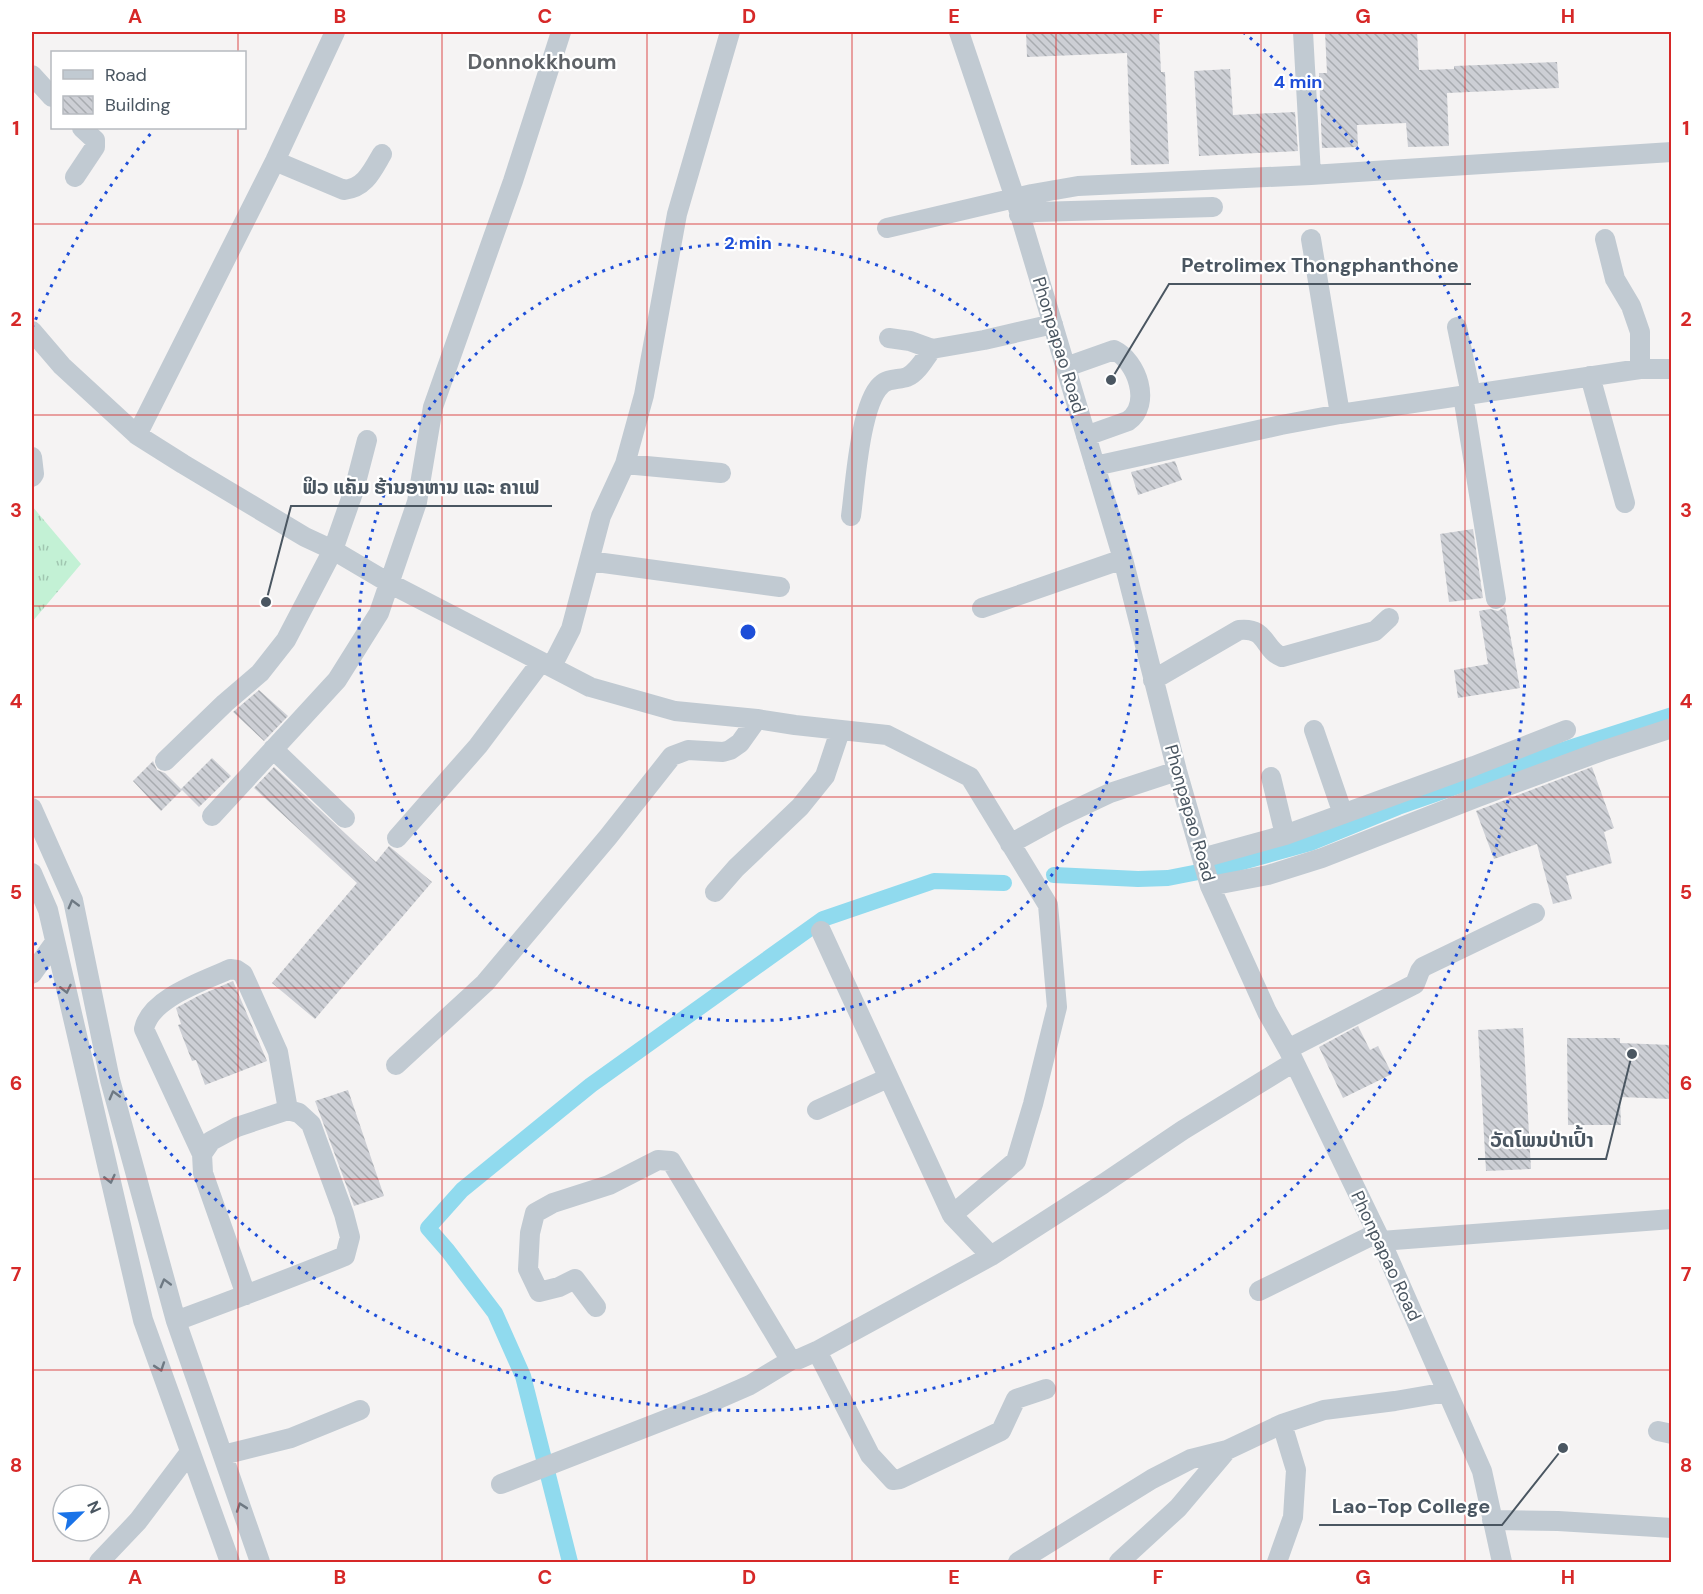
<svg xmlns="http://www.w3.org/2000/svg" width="1703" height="1594" font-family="'DM Sans','Noto Sans Lao',sans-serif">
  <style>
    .grass { fill: url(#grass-tufts) }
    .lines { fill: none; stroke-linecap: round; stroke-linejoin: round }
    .canal { stroke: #90daee; stroke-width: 16 }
    .building { fill: url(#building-back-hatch) }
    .minor { stroke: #c1cad2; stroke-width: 20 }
    .oneway { stroke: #6e7983 }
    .grid { fill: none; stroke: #d62828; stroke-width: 1.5; stroke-opacity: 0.55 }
    .ring { fill: none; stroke: #1d4ed8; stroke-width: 3; stroke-dasharray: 3 6 }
    .labels { text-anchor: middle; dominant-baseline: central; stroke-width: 4.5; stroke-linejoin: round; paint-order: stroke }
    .street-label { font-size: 18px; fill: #4a5661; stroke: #fff }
    .quarter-label { font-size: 21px; font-weight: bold; fill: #5f6368; stroke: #fff }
    .centre { fill: #1d4ed8; stroke: #fff; stroke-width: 3 }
    .ring-label { font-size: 18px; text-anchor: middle; font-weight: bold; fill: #1d4ed8; stroke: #fff; stroke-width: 4.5; stroke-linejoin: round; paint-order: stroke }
    .leader { fill: none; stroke: #4a5661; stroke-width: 2 }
    .callout-dot { fill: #4a5661; stroke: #fff; stroke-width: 2 }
    .callout-label { font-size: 20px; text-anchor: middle; font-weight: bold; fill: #4a5661; stroke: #fff; stroke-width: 4.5; stroke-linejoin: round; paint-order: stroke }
    .neatline { fill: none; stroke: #d62828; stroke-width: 2 }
    .grid-label { font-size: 20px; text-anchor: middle; font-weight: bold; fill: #d62828 }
  </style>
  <defs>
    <pattern id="grass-tufts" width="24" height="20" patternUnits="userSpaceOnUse" patternTransform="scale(1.5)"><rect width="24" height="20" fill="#c3f1d5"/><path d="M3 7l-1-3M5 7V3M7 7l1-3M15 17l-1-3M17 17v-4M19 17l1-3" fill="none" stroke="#a0c6b0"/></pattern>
    <pattern id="building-back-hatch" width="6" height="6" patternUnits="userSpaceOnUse" patternTransform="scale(1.5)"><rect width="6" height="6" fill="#cdcfd5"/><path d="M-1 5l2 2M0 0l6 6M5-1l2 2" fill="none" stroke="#a8abb0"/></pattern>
  </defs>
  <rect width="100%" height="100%" fill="#f5f3f3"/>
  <path class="grass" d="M32 506 81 564 32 622Z"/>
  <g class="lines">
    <path class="canal" d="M1054 875 1138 879 1168 878 1224 867 1310 843 1398 807 1547 755 1672 715
      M570 1562 523 1376 495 1313 448 1251 428 1228 462 1190 591 1085 823 919 934 881 1004 883"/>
  </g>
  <path class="building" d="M1026 32H1159L1161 72H1165L1169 164 1131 165 1127 53 1027 57Z
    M1325 32H1417L1419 70 1454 69V66L1557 62 1559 88 1447 93 1449 146 1408 147 1406 123 1357 125 1358 147 1322 148 1319 73H1327Z
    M1230 69 1233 115 1295 112 1298 151 1199 156 1194 71Z
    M1175 461 1182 480 1138 495 1131 472Z
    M1473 529 1483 598 1449 602 1440 534Z
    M1505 607 1520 688 1458 698 1454 670 1488 664 1479 611 1490 609 1498 611Z
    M259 690 288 716 264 741 233 712Z
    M212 758 231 776 199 807 181 789Z
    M153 761 157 770 165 773 182 790 161 811 133 781Z
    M274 767 376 862 389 846 432 882 315 1019 272 983 357 883 254 788Z
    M1592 767 1614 828 1604 832 1612 863 1566 876 1572 899 1553 904 1537 844 1494 859 1476 811Z
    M233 981 267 1061 205 1085 196 1060 192 1061 178 1025 181 1024 176 1008 198 996Z
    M1358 1026 1370 1050 1378 1046 1392 1074 1343 1098 1319 1047Z
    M1523 1028 1531 1169 1486 1171 1478 1030Z
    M1567 1038H1620V1043L1671 1045V1099L1620 1097 1621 1125H1568Z
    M348 1090 384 1196 354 1206 315 1101Z"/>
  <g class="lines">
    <path class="minor" d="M959 32 1015 198 1123 559 1177 771 1210 886 1267 1012 1288 1049 1381 1241 1482 1471 1502 1562
      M1303 32 1311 175
      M32 75 52 97
      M275 161 344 190C365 188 372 171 382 154
      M75 177 95 147V140L82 128
      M1019 215 1036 212 1213 207
      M887 228 1032 194 1078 186 1311 175 1672 152
      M1311 239 1340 414
      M1605 239 1615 279 1631 306 1640 332V369
      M1457 327 1471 394
      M32 331 62 366 137 435 183 464 305 537 333 550 389 583 590 687 675 711 757 719 795 725 887 735 970 777 1048 905 1057 1007 1033 1104 1016 1161 952 1215 991 1256
      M889 338 910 341 932 349 984 340 1053 324
      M1066 367 1114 350C1137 361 1152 404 1128 421L1086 436
      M1590 376 1625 503
      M1463 396 1496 599
      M137 435 275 161 335 32
      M32 457 34 474 32 477
      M625 464 721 473
      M1095 466 1281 425 1340 414 1640 369H1672
      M851 516C855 487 860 404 881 385 888 378 899 380 907 377 918 372 925 358 932 349
      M589 561 780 587
      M982 608 1123 559
      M552 666 571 629 601 516 625 464 644 395 677 214 730 32
      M1153 680 1239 630C1268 627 1263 650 1282 657L1375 631 1389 618
      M1314 730 1343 814
      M273 749 345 818
      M165 761 225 703 260 673 286 640 333 550 354 490 367 440
      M1271 777 1285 835
      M32 808 73 900 110 1080 176 1321 260 1562
      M212 816 337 680 379 613 417 502 433 407 513 181 561 32
      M397 838 478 746 541 662
      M1010 844 1059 817 1110 793 1177 771
      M1202 858 1285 835 1474 766 1566 730
      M32 873 48 910 143 1320 230 1562
      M1210 886 1268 875 1322 858 1478 797 1602 751 1672 728
      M715 892 736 868 800 807 825 776 840 731
      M821 931 952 1215
      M32 974 55 942
      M1288 1049 1415 984 1420 971 1423 967 1535 913
      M396 1065 485 983 608 837 672 756 688 750 723 752 730 750 740 743 757 719
      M817 1110 888 1078
      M202 1154 144 1029C150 998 204 981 230 969L237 970 243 974 278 1052 288 1110
      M1381 1241 1672 1219
      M1259 1291 1377 1233
      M596 1307 575 1279 559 1287 539 1292 528 1269 530 1233 535 1213 553 1203 609 1185 658 1160 671 1161 788 1356 793 1359
      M176 1321C232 1300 289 1279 345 1256L350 1237 344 1214 311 1124 299 1113 288 1110 237 1127 211 1141 202 1154 203 1173 246 1295
      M817 1351 870 1455 893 1480 900 1479 1001 1431 1016 1399 1046 1389
      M1658 1431 1672 1434
      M223 1455 291 1438 360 1410
      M501 1484 711 1402 750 1385 793 1359H799L817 1351 991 1256 1103 1184 1183 1130 1294 1062
      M1492 1520 1558 1521 1672 1528
      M99 1562 138 1521 190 1452
      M1018 1562 1152 1479 1191 1459 1227 1450 1282 1424 1324 1410 1395 1401 1447 1392
      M1119 1562 1178 1508 1227 1450
      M1277 1562 1293 1517 1296 1470 1282 1424"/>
  </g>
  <defs><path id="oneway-chevron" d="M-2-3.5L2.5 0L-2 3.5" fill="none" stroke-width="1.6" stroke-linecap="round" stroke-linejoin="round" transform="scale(1.5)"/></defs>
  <g class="oneway">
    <use href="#oneway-chevron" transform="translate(73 904) rotate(-105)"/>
    <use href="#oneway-chevron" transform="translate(66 989) rotate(77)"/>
    <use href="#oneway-chevron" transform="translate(114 1095) rotate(-105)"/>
    <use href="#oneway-chevron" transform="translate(110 1179) rotate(77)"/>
    <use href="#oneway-chevron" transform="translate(165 1283) rotate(-105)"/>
    <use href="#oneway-chevron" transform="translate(160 1367) rotate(71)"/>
    <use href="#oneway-chevron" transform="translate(241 1507) rotate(-109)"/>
  </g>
  <path class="grid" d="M238 32V52M442 32V1562M647 32V1562M852 32V1562M1056 32V1562M1261 32V1562M1465 32V1562M238 128V1562M32 224H1672M32 415H1672M32 606H1672M32 797H1672M32 988H1672M32 1179H1672M32 1370H1672"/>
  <g class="ring">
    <circle cx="748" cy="632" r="389"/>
    <path d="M32 328A778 778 0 0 1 152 132M1243 32A778 778 0 1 1 32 936"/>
  </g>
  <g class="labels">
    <g class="street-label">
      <text transform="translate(1059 345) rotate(73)">Phonpapao Road</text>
      <text transform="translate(1190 813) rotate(74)">Phonpapao Road</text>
      <text transform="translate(1386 1256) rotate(65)">Phonpapao Road</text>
    </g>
    <g class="quarter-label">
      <text x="542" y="62">Donnokkhoum</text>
    </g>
  </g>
  <circle cx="748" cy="632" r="9" class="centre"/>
  <g class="ring-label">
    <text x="1298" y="88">4 min</text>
    <text x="748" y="249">2 min</text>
  </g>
  <path class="leader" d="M1111 380L1169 284H1471M266 602L291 506H552M1632 1054L1606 1159H1478M1563 1448L1502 1525H1319"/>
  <g class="callout-dot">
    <circle cx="1111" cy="380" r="6"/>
    <circle cx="266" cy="602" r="6"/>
    <circle cx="1632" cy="1054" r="6"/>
    <circle cx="1563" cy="1448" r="6"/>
  </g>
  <g class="callout-label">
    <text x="1320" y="272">Petrolimex Thongphanthone</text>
    <text x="421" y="494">ຟິວ ແຄັມ ຮ້ານອາຫານ ແລະ ຄາເຟ</text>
    <text x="1542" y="1147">ວັດໂພນປ່າເປົ້າ</text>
    <text x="1411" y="1513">Lao-Top College</text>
  </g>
  <rect width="1703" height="1594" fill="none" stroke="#ffffff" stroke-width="66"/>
  <rect x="51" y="51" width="195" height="78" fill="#ffffff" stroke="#b7bbc0" stroke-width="1.5"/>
  <rect x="63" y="70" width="30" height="9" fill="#c1cad2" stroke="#b7bbc0" stroke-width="1.5"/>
  <text x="105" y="81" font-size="18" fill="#4a5661">Road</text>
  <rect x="63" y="96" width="30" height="18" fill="url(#building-back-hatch)" stroke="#b7bbc0" stroke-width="1.5"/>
  <text x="105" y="111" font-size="18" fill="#4a5661">Building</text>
  <g transform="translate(81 1513) rotate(66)"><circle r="28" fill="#ffffff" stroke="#b7bbc0" stroke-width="1.5"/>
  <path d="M0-4.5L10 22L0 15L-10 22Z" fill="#1a73e8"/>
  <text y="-9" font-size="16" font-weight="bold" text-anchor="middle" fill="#4a5661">N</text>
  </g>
  <rect x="33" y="33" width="1637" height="1528" class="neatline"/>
  <g class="grid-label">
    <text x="135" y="23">A</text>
    <text x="340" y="23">B</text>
    <text x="545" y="23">C</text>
    <text x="749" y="23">D</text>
    <text x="954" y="23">E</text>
    <text x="1158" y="23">F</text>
    <text x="1363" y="23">G</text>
    <text x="1568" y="23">H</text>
    <text x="16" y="135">1</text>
    <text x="1686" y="135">1</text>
    <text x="16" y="326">2</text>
    <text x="1686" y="326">2</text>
    <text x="16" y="517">3</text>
    <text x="1686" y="517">3</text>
    <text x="16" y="708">4</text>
    <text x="1686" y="708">4</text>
    <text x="16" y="899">5</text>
    <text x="1686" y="899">5</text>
    <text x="16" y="1090">6</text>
    <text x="1686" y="1090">6</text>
    <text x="16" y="1281">7</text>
    <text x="1686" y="1281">7</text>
    <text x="16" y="1472">8</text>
    <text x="1686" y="1472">8</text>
    <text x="135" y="1584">A</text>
    <text x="340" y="1584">B</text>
    <text x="545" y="1584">C</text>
    <text x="749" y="1584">D</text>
    <text x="954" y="1584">E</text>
    <text x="1158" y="1584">F</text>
    <text x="1363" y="1584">G</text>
    <text x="1568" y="1584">H</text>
  </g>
</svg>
